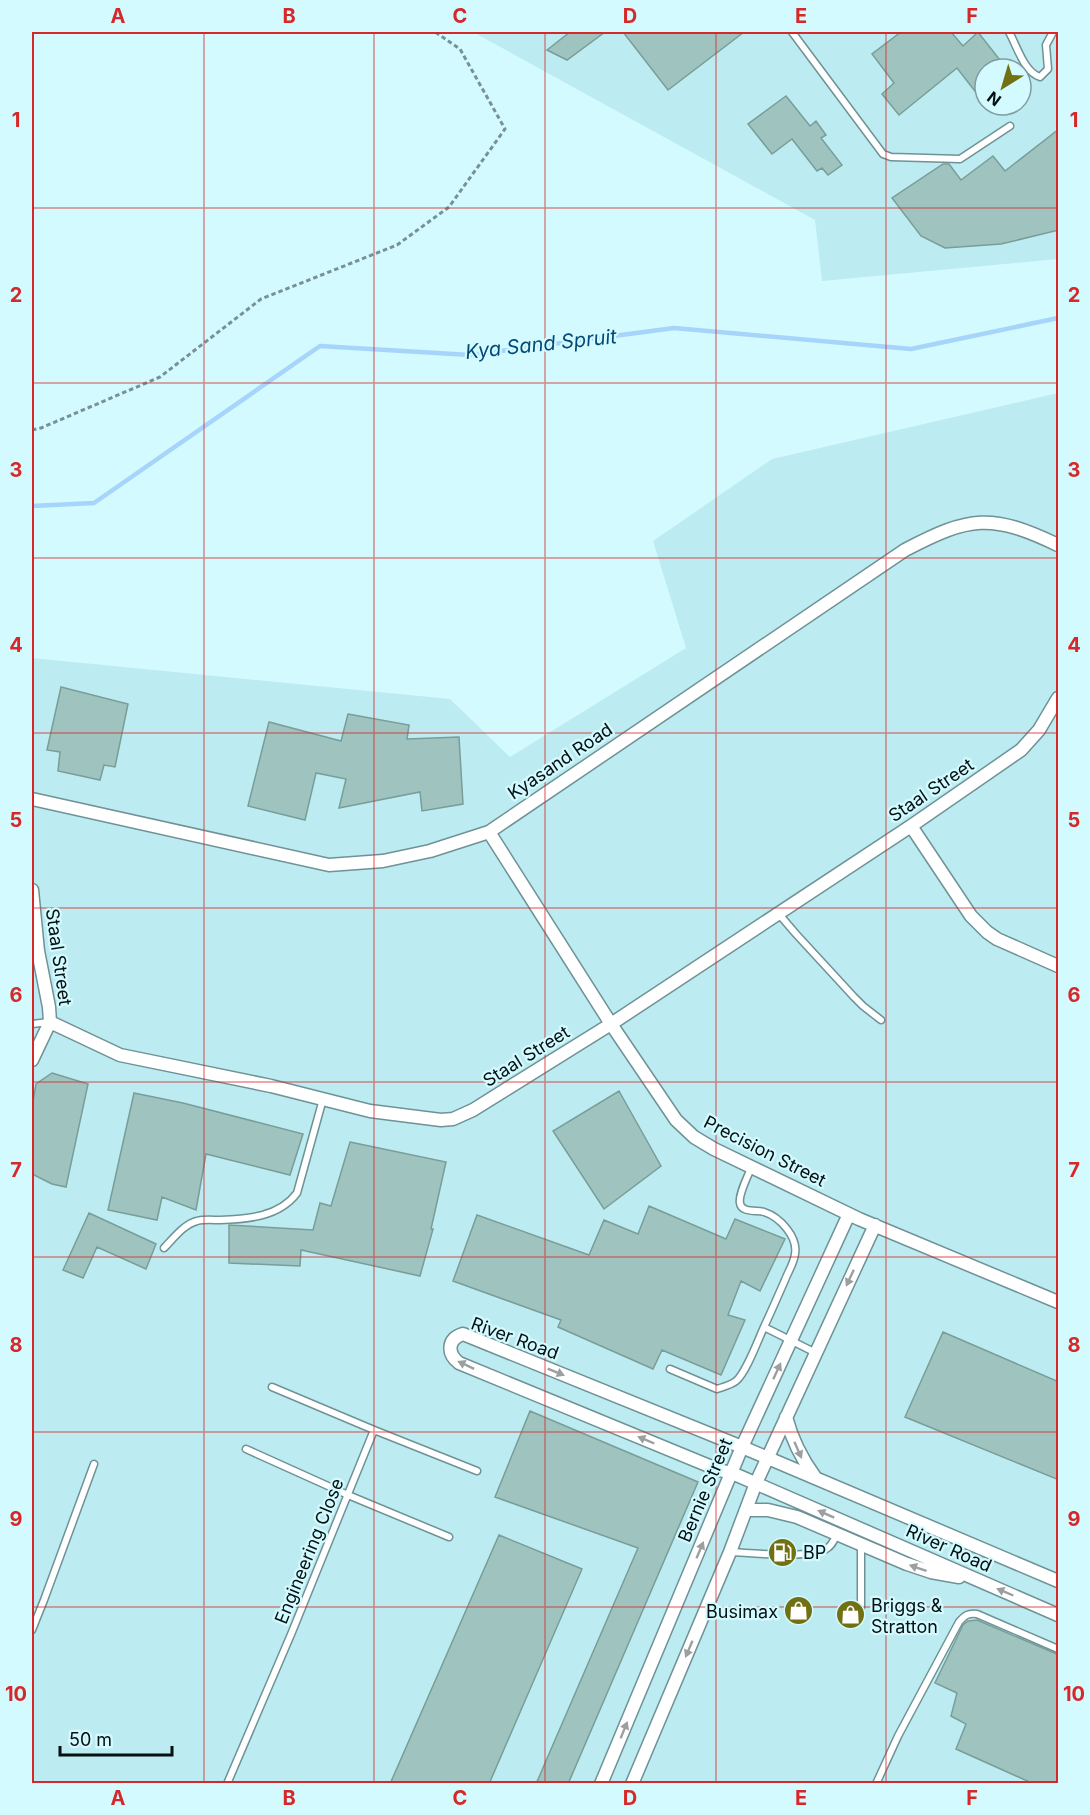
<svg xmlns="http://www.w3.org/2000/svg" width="1090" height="1815" font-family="Inter,sans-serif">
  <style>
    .built { fill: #bcecf1; fill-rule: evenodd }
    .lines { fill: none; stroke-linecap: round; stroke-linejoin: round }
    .stream { stroke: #a6d4fa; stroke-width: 4.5 }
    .building { fill: #9fc4bf; stroke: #799d98; stroke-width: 1.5 }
    .service-casing { stroke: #6e9296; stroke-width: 9 }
    .minor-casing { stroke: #6e9296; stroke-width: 15 }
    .path { stroke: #779295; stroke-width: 3; stroke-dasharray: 4.5 3; stroke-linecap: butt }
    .service { stroke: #fff; stroke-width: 6 }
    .minor { stroke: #fff; stroke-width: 12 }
    .oneway { fill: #9b9fa0 }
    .grid { fill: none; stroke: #d62828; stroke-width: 1.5; stroke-opacity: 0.55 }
    .labels { text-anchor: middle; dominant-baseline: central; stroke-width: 4.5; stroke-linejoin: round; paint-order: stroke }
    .street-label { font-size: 18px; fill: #041012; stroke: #d3faff }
    .poi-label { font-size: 18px; fill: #041012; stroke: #d3faff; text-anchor: start }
    .water-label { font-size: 20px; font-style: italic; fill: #024a75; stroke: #d3faff }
    .neatline { fill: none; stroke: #d62828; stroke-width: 2 }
    .grid-label { font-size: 20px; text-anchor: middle; font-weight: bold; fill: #d62828 }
  </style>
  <rect width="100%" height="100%" fill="#d3faff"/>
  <path class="built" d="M473 32H1058V259L822 281 815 220ZM985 69H1021V105H985Z
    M1058 393V1783H32V658L450 699 510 757 686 648 653 541 772 459Z"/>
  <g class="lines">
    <path class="stream" d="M32 506 94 503 320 346 470 355 674 328 911 349 1058 318"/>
  </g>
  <path class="building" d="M570 32H605L567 60 547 50Z
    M623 32H744L668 90Z
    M901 32H951L963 46 978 32 1007 69H985V104L957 68 899 115 882 94 894 83 872 54Z
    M786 96 810 126 816 121 826 135 821 138 842 165 828 175 822 168 817 171 792 139 772 154 748 124Z
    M1059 129V230L1001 244 945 248 921 236 892 198 943 164H949L961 180 993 156 1005 171Z
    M61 687 128 704 115 767 104 765 100 780 58 771 60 752 47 750Z
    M348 714 409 725 407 739 459 737 463 804 422 811 420 792 339 808 346 779 316 773 305 820 248 806 269 722 341 741Z
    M52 1073 88 1084 66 1187 52 1184 32 1174V1107L36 1084Z
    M619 1091 661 1166 604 1209 553 1131Z
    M134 1093 183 1103 303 1134 290 1175 206 1154 196 1210 162 1197 157 1220 108 1210Z
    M350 1142 446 1162 431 1229H433L420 1276 301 1250 300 1266 229 1263V1225L313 1230 320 1203 331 1206Z
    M649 1206 726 1239 735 1219 785 1239 760 1291 741 1281 728 1315 745 1320 721 1375 662 1350 653 1369 558 1327 561 1320 453 1281 477 1215 589 1255 604 1220 638 1234Z
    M89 1213 156 1244 146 1269 97 1247 83 1278 63 1270Z
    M943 1332 1059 1382V1480L905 1417Z
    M530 1411 698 1482 568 1784H536L638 1548 495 1497Z
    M499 1535 582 1569 489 1784H390Z
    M977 1620 1059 1655V1784H1034L956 1749 966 1724 951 1716 957 1693 935 1683 963 1625 968 1621Z"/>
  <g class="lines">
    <defs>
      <path id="service" d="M792 32 883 154 891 157 960 159 1010 126
        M1009 32C1017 46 1024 72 1040 77L1048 69 1046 45 1053 32
        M778 913 796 934 854 997 863 1006 881 1020
        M32 1024 49 1022
        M751 1168C748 1176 738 1195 740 1203 741 1213 757 1210 764 1212 780 1217 798 1237 795 1254 794 1263 788 1272 785 1280 778 1296 771 1312 764 1327
        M164 1248C173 1239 184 1224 197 1221 204 1219 213 1220 220 1220 248 1219 279 1217 297 1193L323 1099
        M670 1369 717 1389C723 1387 731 1385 736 1381 746 1373 758 1340 764 1327L816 1353
        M374 1430 477 1471
        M246 1449 348 1495 449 1537
        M730 1552C753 1553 808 1559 826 1549 832 1546 834 1540 837 1534
        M861 1607V1545
        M32 1630 44 1600 94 1464
        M227 1784 292 1632 374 1430 272 1387
        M876 1784 898 1736 959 1622C965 1615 968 1613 977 1614L1058 1649"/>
      <path id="minor" d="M32 799 329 865 383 861 430 851 489 832 905 550C970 516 991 513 1058 545
        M911 826 971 916 987 932 997 939 1058 966
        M489 832 611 1024 676 1120 694 1137 714 1149 859 1219 1058 1302
        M32 890 38 951 49 1007 50 1022 120 1055 271 1086 370 1111 441 1120 453 1119 473 1110 611 1024 911 826 1021 750 1039 730 1058 698
        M32 1060 50 1022
        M786 1417C792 1440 801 1458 815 1477
        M746 1510H768L797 1517 907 1564 931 1572 959 1577
        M1058 1581 742 1447 463 1334C447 1339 447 1354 459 1363L719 1470 732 1473 1058 1615
        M601 1784 742 1447 849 1214
        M632 1784 730 1552 756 1483 875 1225"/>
    </defs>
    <use href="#service" class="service-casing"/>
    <use href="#minor" class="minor-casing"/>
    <path class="path" d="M32 430 41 428 160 377 261 299 397 245 449 207 505 129 460 49 435 32"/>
    <use href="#service" class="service"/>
    <use href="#minor" class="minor"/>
  </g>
  <defs><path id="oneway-solid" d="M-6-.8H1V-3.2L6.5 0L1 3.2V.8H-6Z" transform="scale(1.5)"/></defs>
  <g class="oneway">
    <use href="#oneway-solid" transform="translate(850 1278) rotate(115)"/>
    <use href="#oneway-solid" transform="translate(466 1365) rotate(-155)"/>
    <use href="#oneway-solid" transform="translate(777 1371) rotate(-65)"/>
    <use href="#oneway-solid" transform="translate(556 1372) rotate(22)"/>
    <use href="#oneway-solid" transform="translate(646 1440) rotate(-157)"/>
    <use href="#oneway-solid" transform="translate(798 1450) rotate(66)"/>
    <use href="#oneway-solid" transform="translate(826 1514) rotate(-156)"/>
    <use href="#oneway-solid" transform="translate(700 1550) rotate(-67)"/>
    <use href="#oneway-solid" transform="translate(918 1568) rotate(-161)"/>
    <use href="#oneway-solid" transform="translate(1005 1592) rotate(-157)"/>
    <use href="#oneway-solid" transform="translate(689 1649) rotate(113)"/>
    <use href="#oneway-solid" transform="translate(624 1730) rotate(-68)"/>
  </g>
  <path class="grid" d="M204 32V1784M374 32V1784M545 32V1784M716 32V1784M886 32V1784M32 208H1058M32 383H1058M32 558H1058M32 733H1058M32 908H1058M32 1082H1058M32 1257H1058M32 1432H1058M32 1607H1058"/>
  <defs>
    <symbol id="fuel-disc" viewBox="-11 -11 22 22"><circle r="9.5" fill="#717013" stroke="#d3faff"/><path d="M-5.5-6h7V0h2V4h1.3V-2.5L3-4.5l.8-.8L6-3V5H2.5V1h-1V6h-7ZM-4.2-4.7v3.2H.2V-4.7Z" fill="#fff"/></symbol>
    <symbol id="shop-disc" viewBox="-11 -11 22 22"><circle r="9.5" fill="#717013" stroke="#d3faff"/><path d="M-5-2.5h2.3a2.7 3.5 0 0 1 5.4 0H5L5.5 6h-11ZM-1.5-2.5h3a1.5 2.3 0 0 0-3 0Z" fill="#fff"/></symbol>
  </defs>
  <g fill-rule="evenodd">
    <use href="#fuel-disc" x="766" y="1536" width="33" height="33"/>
    <use href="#shop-disc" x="782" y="1594" width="33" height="33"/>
    <use href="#shop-disc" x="834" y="1598" width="33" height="33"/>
  </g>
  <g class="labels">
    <g class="street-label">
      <text transform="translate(560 761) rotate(-34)">Kyasand Road</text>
      <text transform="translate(931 790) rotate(-34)">Staal Street</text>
      <text transform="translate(59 957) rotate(82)">Staal Street</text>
      <text transform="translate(526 1056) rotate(-32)">Staal Street</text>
      <text transform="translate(765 1151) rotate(27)">Precision Street</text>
      <text transform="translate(515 1338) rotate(20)">River Road</text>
      <text transform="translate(705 1490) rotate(-67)">Bernie Street</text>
      <text transform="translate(949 1548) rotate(24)">River Road</text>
      <text transform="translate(309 1551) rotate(-68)">Engineering Close</text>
    </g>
    <g class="poi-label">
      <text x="803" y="1552">BP</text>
      <text x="871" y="1605">Briggs &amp;<tspan x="871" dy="21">Stratton</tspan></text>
      <text x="778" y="1611" text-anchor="end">Busimax</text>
    </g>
    <g class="water-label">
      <text transform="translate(541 344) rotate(-6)">Kya Sand Spruit</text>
    </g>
  </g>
  <rect width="1090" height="1815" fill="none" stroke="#d3faff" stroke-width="66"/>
  <g transform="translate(1003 87) rotate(217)"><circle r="28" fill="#d3faff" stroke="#809ca0" stroke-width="1.5"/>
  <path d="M0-4.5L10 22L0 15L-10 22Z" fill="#717013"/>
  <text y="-9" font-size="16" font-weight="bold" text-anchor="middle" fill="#041012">N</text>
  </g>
  <path d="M60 1746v9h112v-9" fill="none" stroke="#041012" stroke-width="3"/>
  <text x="69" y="1746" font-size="18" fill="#041012" stroke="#d3faff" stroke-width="4.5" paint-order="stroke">50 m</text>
  <rect x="33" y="33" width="1024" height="1749" class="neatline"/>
  <g class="grid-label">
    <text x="118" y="23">A</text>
    <text x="289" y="23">B</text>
    <text x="460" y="23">C</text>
    <text x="630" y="23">D</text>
    <text x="801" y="23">E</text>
    <text x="972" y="23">F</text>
    <text x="16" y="127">1</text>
    <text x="1074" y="127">1</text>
    <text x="16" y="302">2</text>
    <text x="1074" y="302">2</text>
    <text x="16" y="477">3</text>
    <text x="1074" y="477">3</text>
    <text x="16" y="652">4</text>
    <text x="1074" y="652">4</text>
    <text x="16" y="827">5</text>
    <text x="1074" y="827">5</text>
    <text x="16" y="1002">6</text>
    <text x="1074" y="1002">6</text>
    <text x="16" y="1177">7</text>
    <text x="1074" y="1177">7</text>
    <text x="16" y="1352">8</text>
    <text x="1074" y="1352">8</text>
    <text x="16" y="1526">9</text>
    <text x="1074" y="1526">9</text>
    <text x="16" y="1701">10</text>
    <text x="1074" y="1701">10</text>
    <text x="118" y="1805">A</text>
    <text x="289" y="1805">B</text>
    <text x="460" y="1805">C</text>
    <text x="630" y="1805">D</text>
    <text x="801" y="1805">E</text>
    <text x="972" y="1805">F</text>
  </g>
</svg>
